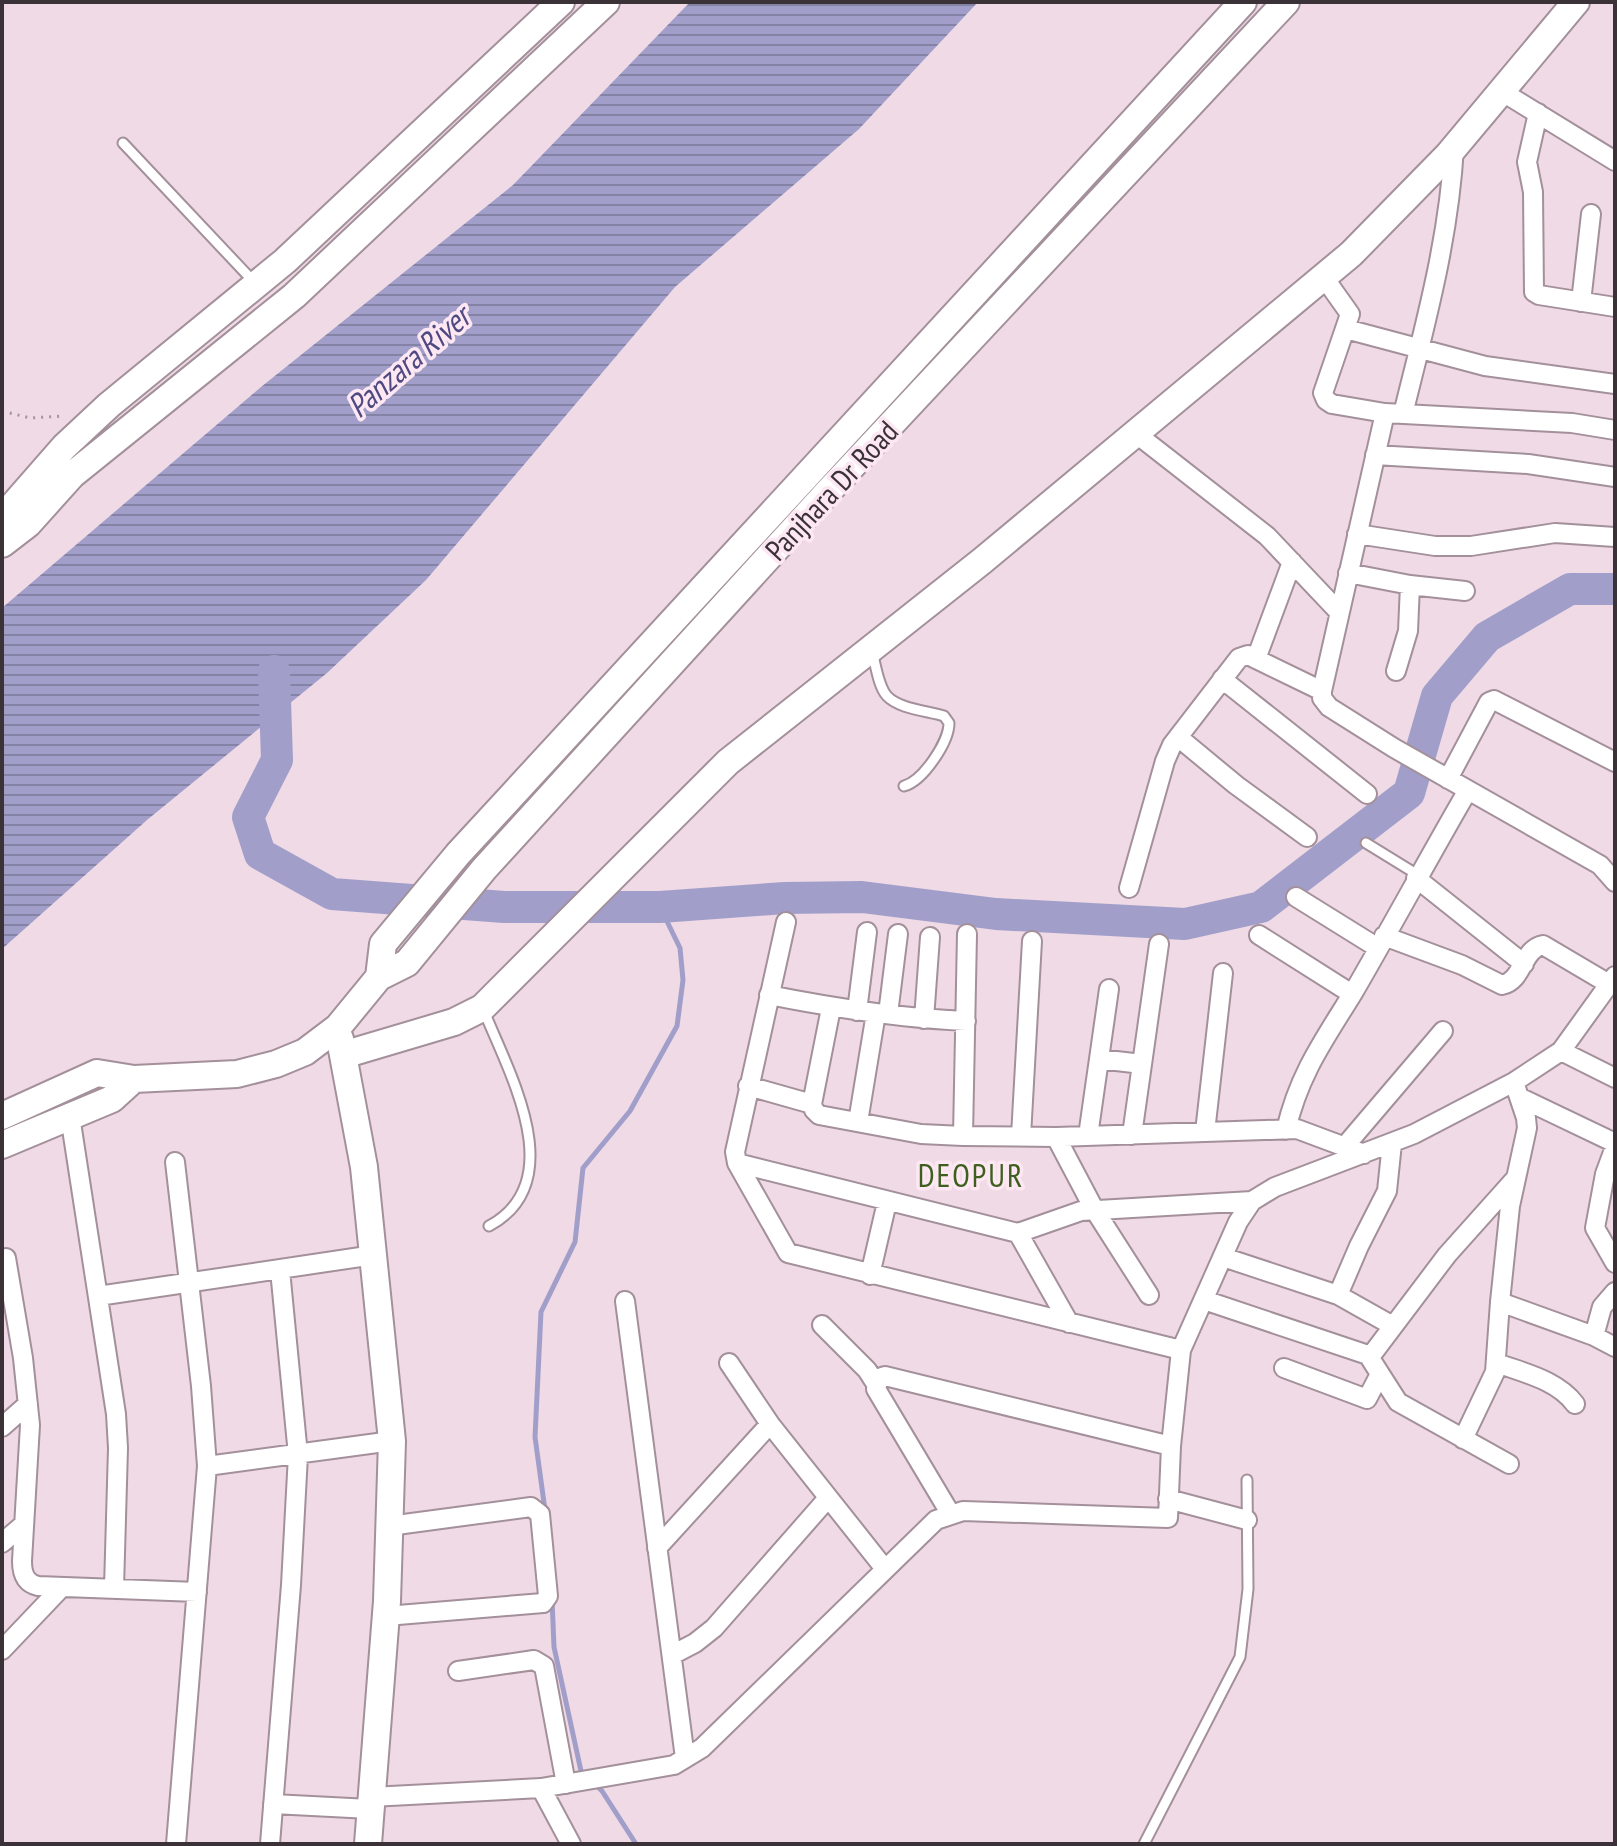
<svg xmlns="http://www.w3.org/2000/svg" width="1617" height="1846" font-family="'PT Sans Narrow',sans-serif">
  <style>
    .water { fill: url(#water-rules) }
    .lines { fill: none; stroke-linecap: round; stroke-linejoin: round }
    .stream { stroke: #a19fca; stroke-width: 5 }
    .river { stroke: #a19fca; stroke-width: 32 }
    .lane-casing { stroke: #a3909a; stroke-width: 13 }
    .street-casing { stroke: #a3909a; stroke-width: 22 }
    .secondary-casing { stroke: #a3909a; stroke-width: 30 }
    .path { stroke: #a4959d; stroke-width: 3; stroke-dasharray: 2 6; stroke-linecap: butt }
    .lane { stroke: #fff; stroke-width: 9 }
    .street { stroke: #fff; stroke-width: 18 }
    .secondary { stroke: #fff; stroke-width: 26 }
    .labels { text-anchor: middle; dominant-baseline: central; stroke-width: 7; stroke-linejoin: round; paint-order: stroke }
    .street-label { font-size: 30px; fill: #3a3236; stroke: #fce7f2 }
    .water-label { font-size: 32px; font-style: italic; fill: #4e4981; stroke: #fce7f2 }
    .neighbourhood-label { font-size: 32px; letter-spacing: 2px; fill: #3e5f1e; stroke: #fce7f2 }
  </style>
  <defs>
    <pattern id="water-rules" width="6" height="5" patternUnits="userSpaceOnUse" patternTransform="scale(2)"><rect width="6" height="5" fill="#a19fca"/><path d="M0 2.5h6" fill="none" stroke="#8482a5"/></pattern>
  </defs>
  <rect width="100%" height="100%" fill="#efdae5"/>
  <path class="water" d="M690 2H978L859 129 675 287 426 580 327 673 147 820 2 949V608L261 387 513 185Z"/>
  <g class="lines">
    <path class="stream" d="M545 1510 535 1437 541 1312 575 1242 583 1168 630 1111 677 1026 683 980 680 948 660 907
      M552 1599 554 1647 581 1771 586 1776
      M594 1783 602 1791 636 1844"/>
    <path class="river" d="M274 671 277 760 248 817 260 854 332 894 504 907H660L785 898 862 897 996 914 1185 924 1261 907 1409 793 1437 696 1487 637 1570 589H1615"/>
    <defs>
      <path id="lane" d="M123 143 254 282
        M872 652C876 665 878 686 887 696 899 709 928 711 944 716L949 723C949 742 923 781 904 786
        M1366 843 1418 875
        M484 1011C509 1073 571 1182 489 1226
        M1144 1844 1240 1657 1248 1589 1247 1480"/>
      <path id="street" d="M1501 91 1615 161
        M1538 113 1527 162 1533 192 1534 292 1539 295 1615 307
        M1323 276 1350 314 1323 393 1326 400 1332 404 1385 413
        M1581 302 1591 214
        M1346 329 1485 366 1615 384
        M1403 414C1425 325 1449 239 1454 147
        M1615 430 1572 423 1385 413 1322 691V698L1329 707 1394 748 1600 865 1615 882
        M1134 432 1267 536 1339 612
        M1375 455 1528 464 1615 477
        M1357 534 1435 546H1471L1555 533 1615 537
        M1348 573 1410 585 1465 591
        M1256 659 1292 562
        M1396 671 1408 631 1410 585
        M1222 679 1367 794
        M1178 737 1236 785 1307 837
        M1448 779 1489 702 1494 700 1615 762
        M1416 878 1524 964
        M1129 888 1165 761 1172 745 1239 658 1248 655 1322 691
        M1296 897 1378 948
        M786 922 735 1152 737 1163 788 1253 1181 1350
        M1259 935 1352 994
        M1384 936 1462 965 1502 985C1523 981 1522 949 1543 945L1609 984
        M769 995C834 1008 899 1018 966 1021
        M831 1008 812 1104 814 1110 819 1115 921 1134 963 1136 1056 1137 1297 1129 1364 1154
        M857 1011 867 932
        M888 1014 898 934
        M924 1019 930 937
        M1561 1051 1615 976
        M1099 1059 1142 1064
        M1514 1082 1526 1118 1527 1128 1510 1206 1500 1302 1594 1336 1615 1347
        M748 1086 812 1104
        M1519 1097 1615 1143
        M70 1116 116 1414 118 1448 114 1588
        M858 1122 876 1013
        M1286 1130C1299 1074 1324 1040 1353 993 1392 926 1429 857 1468 790
        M1205 1132 1223 973
        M1132 1135 1159 944
        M963 1136 967 934
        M1021 1136 1032 941
        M1088 1136 1109 989
        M1056 1137 1094 1209 1149 1295
        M1345 1146 1443 1031
        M1615 1147 1605 1174 1595 1228 1615 1263
        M175 1162 201 1386 207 1466 176 1844
        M737 1163 1018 1233 1081 1211 1252 1201
        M1018 1233 1069 1323
        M1223 1257 1338 1295 1393 1326
        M6 1258 23 1358 30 1425 22 1561C22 1573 25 1583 38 1586L197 1592
        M870 1275 887 1202
        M1338 1295 1359 1246 1387 1191 1392 1143
        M98 1296 374 1255
        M1204 1300 1368 1355 1373 1353 1447 1255 1515 1179
        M625 1301 685 1758
        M822 1325 867 1370 876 1384
        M1594 1336 1602 1307 1615 1292
        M1368 1355 1398 1402 1509 1464
        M729 1363 770 1424 885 1569
        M1497 1363C1524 1373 1557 1380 1575 1404
        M1284 1368 1367 1399 1380 1374
        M2 1427 28 1404
        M1463 1439 1495 1372 1500 1302
        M207 1466 392 1441
        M1168 1499 1247 1520
        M950 1513 876 1389 879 1378 885 1376 1171 1446
        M2 1543 24 1524
        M657 1548 770 1424
        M386 1616 543 1603 548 1596 540 1514 531 1507 389 1526
        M2 1650 62 1587
        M672 1655 695 1643 714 1628 828 1498
        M458 1671 534 1660 544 1666 566 1784
        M541 1788 571 1844
        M371 1797 541 1788 674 1765 702 1748 936 1520 963 1511 1168 1518 1171 1446 1181 1350 1238 1222 1252 1201 1275 1187 1414 1134 1514 1082 1561 1051 1615 1078
        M273 1804 370 1809
        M270 1844 291 1585 298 1455 280 1270"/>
      <path id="secondary" d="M2 518 64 447 109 405 285 261 561 2
        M2 544 28 524 72 475 294 296 606 2
        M379 977 383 944 458 854 1243 2
        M340 1039 364 1167 392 1441 387 1601 368 1844
        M343 1055 454 1022 482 1008 728 762 982 561 1351 254 1448 155 1576 2
        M2 1116 97 1073 134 1079 237 1074 276 1064 305 1052 338 1027 379 977 407 963 484 869 825 495 1286 2
        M2 1145 112 1099 134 1079"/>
    </defs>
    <use href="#lane" class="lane-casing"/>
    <use href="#street" class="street-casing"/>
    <use href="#secondary" class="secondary-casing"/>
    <path class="path" d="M2 411 30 418 64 416"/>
    <use href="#lane" class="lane"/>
    <use href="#street" class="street"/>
    <use href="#secondary" class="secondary"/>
  </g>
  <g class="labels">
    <g class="street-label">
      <text transform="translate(831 490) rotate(-47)">Panjhara Dr Road</text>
    </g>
    <g class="water-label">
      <text transform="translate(408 361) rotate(-41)">Panzara River</text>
    </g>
    <g class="neighbourhood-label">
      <text x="971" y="1175">DEOPUR</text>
    </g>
  </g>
  <rect width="1617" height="1846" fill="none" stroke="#3a3236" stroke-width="8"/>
</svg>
